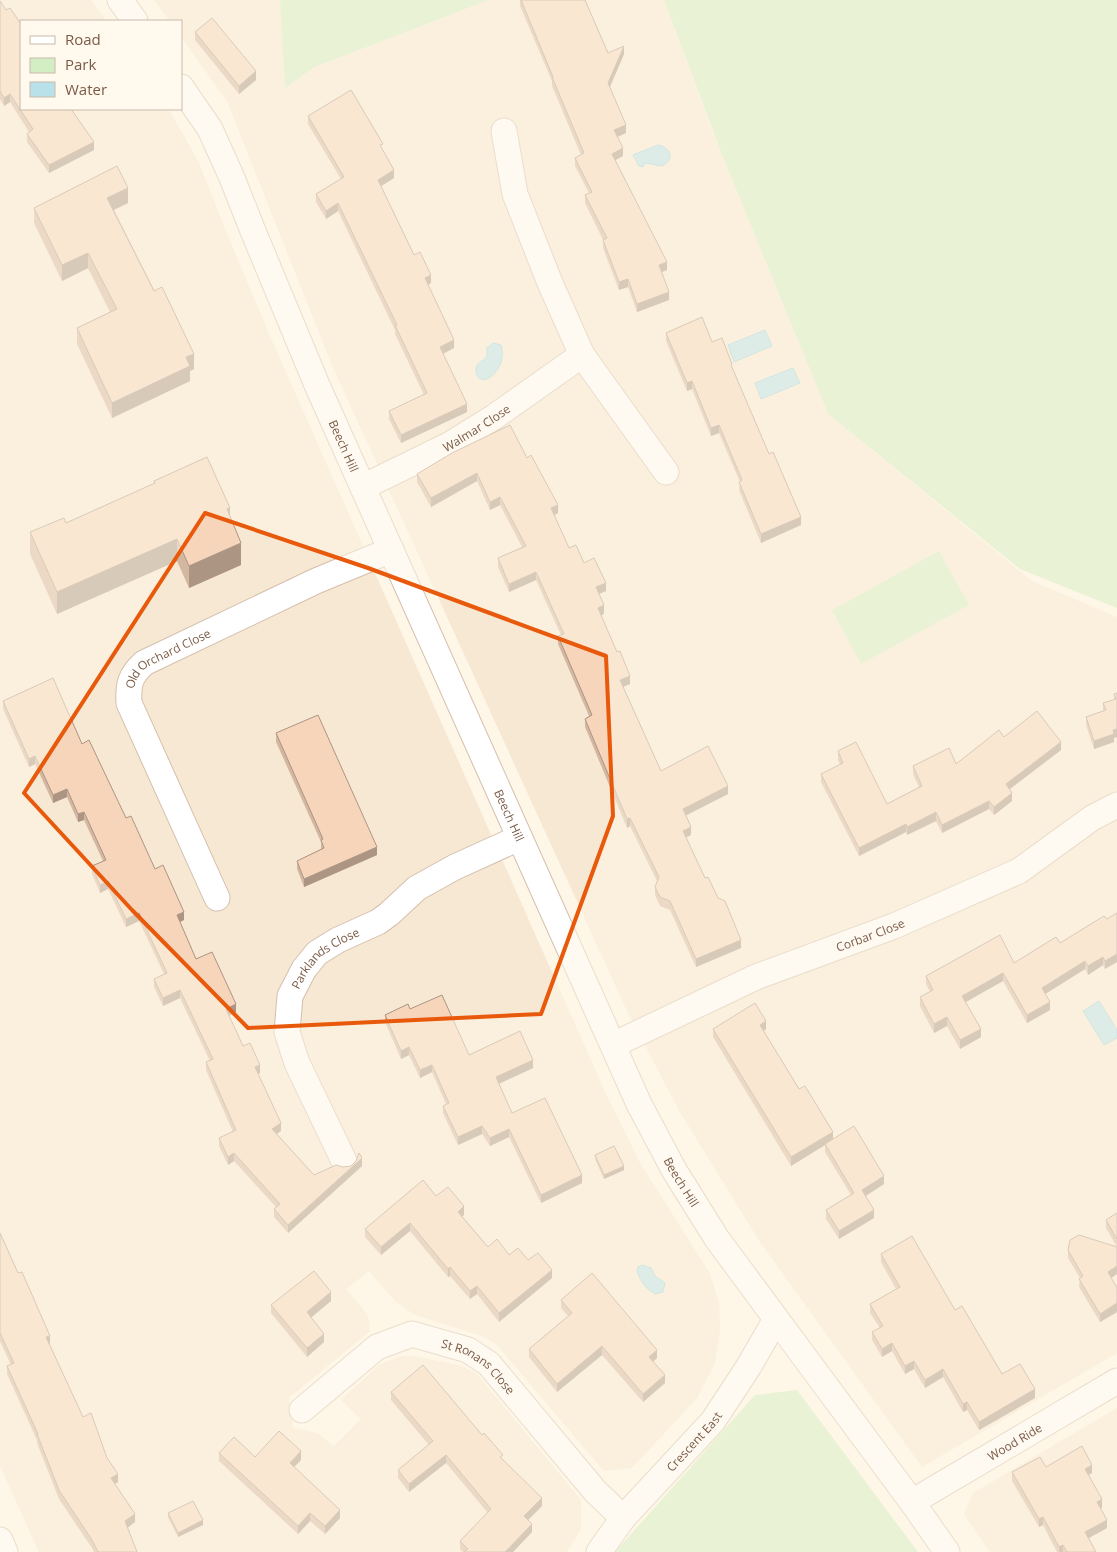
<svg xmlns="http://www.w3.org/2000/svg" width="1117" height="1552" font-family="'Open Sans',sans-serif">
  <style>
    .residential { fill: #f7e8d3 }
    .green { fill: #d3eec2 }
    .water { fill: #b8e1ea; stroke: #9dd1dd }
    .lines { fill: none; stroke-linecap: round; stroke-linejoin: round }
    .minor-casing { stroke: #d4bfad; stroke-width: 27 }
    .minor { stroke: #fff; stroke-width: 25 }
    .wall { fill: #d4b7a1 }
    .shaded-wall { fill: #ac9583 }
    .building { fill: #f6d5bb; stroke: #ac9583 }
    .marked { fill: none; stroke: #e8590c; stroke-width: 4; stroke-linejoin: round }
    .labels { text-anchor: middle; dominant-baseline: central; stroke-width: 4; stroke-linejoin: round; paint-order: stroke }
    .street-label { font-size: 12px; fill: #7b5b47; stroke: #fff9ee }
  </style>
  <rect width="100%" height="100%" fill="#fef6e6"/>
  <path class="residential" d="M0 0H91L106 21H21V109H168L171 113 199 163 223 224 269 334 606 1094 640 1163 709 1272 719 1303 720 1330 715 1363 697 1398 632 1468 604 1471 496 1344 482 1336 415 1315 396 1302 369 1271 346 1289 368 1315 370 1331 289 1398 293 1428 317 1433 334 1446 361 1419 341 1400 379 1365 401 1356H414L462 1366 477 1374 581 1500V1529L567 1552H39L0 1466Z
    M154 0H280L285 88 315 67 489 0H664L713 133 828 414 1032 581 1117 617V1353L922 1467 760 1242 680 1112 627 1011 331 363 227 101 181 37V21H170Z
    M1117 1408V1552H990L964 1514 973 1493Z"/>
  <path class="green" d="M280 0H489L315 67 285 88Z
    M664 0H1117V608L1020 569 828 414 722 155Z
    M939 551 969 605 861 664 832 610Z
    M797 1390 918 1552H615L755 1395Z"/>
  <path class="water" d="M658 145C671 147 675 160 662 166L645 163 643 167 639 166 633 155Z
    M765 330 772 346 734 362 728 345Z
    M493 343 501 345C509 369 479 393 476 371 475 362 484 362 487 356 487 353 487 350 487 348Z
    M793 368 800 383 761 399 755 383Z
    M1099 1001 1117 1030V1038L1104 1045 1083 1011Z
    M642 1265 651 1268 655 1276 665 1283 663 1292 655 1294C645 1288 641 1282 637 1271L638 1267Z"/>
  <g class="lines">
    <defs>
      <g id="minor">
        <path d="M120 0 135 21"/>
        <path id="s1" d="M181 87 210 129 232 178 253 231 317 385 639 1104 674 1170 717 1239 912 1502 947 1552"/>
        <path d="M582 355 666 472"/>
        <path id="s2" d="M363 487 449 445 494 417 582 355 550 283 515 194 504 131"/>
        <path id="s3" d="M217 898 129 703C128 684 130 676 144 663L316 581 391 550"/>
        <path id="s4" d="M613 1045 756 977 894 926 1019 871 1092 818 1117 805"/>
        <path id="s5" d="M344 1161 297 1063 287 1032 290 996 304 969 317 953 338 940 378 922 389 914 417 888 455 867 519 838"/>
        <path id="s6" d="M302 1410 377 1347 412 1334 468 1350 489 1364 595 1491 623 1518"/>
        <path id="s7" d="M912 1502 1117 1381"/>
        <path d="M0 1540 5 1552"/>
        <path id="s8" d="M599 1552 623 1518 713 1421 749 1366 776 1319"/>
      </g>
    </defs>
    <use href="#minor" class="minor-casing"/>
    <use href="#minor" class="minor"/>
  </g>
  <path class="wall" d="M520 0H585L608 53 624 54 610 87 626 133 618 137 623 156 615 160 667 270 662 272 669 300 637 312 628 287 619 290 603 248V240L585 203V195L589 193 575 166V158L581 155 552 86V81L520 6Z
    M0 1 21 109 94 150 49 173 27 142V134L29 132 10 102 4 106 0 99Z
    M195 32 256 80 239 94 195 40Z
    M308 116 383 150 394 178 381 186 414 255 431 283 428 285 454 348 443 354 467 412 401 443 389 419V411L424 395 395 334V330L338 211 326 219 316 202V194L341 179 308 124Z
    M128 203 114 210 194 369 190 371V381L112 418 77 344V328L110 312 88 268 62 281 34 223V208Z
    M666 333 712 342 732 369 769 454 801 525 761 543 739 490 740 482 719 433 711 436 692 389 687 391 666 341Z
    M527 458 558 513 554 515 569 548 584 563 606 591 599 594 604 614 600 615 630 684 623 687 661 771 728 794 686 815 691 835 686 837 705 878 741 948 696 967 670 910 660 906 655 895V887L657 881 630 826 627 828 585 727V719L589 716 558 644V636L561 635 536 580 509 592 498 567V558L522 547 500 505 490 510 477 481 431 507 417 482V474Z
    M154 481 230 516 241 565 189 588 177 561 57 614 30 554V532L66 523 154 484Z
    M1117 693V737L1114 738V742L1094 749 1086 725V717L1103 711V703L1114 700V694Z
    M3 701 82 744 184 920 180 922 196 959 236 1012 229 1016 243 1046 260 1073H258L281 1131 277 1134 314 1175 343 1167 362 1166 288 1233 274 1217V1209L276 1207 234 1161 228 1165 219 1146V1138L233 1132 206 1070V1062L210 1061 180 998 163 1006 154 987V979L164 974 139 921 126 927 108 889 100 893 92 874V866L103 861 84 820 78 822 67 797 53 803 35 764 29 767 3 709Z
    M276 733 377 855 304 887 297 869V861L321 849V842L276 742Z
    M1004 737 1061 750 1010 789 1012 801 994 815 989 809 942 833 936 821 907 835 906 832 859 856 821 782V774L840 765 838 760V751L887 804 919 787 913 774V766L956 764Z
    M1107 919 1105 969 1103 965 1088 975 1085 969 1045 994 1050 1010 1027 1023 1003 981 966 1002 981 1037 960 1049 947 1026 934 1033 920 1006V997L930 992 926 984V976L1014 963 1060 943Z
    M410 1009 469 1055 533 1068 499 1084 512 1113 582 1183 541 1203 509 1137 490 1146 482 1134 458 1145 443 1113V1106L446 1104 432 1072 420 1078 409 1055 401 1059 385 1022V1015Z
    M713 1029H766L764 1031 799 1089 833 1139 884 1184 866 1196 874 1218 839 1239 826 1219V1210L851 1195 825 1152V1145L791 1166 713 1037Z
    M595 1155 624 1170 604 1179 595 1159Z
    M436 1196 464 1215 462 1216 488 1247 509 1255 528 1260 552 1278 499 1322 477 1294 470 1299 450 1276 448 1277 410 1231 381 1255 365 1237V1229Z
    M1117 1213V1274L1111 1278 1117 1288V1312L1100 1322 1079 1287 1080 1278 1068 1258V1250L1117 1247 1106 1228V1220Z
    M0 1233 50 1344H49L83 1417 107 1458 118 1482 115 1484 135 1522 128 1528 137 1552H94L92 1548 59 1499 37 1443V1440L7 1374V1366L11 1365 0 1341Z
    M881 1254 955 1310 1002 1374 1035 1398 979 1430 967 1410 963 1412 943 1377 925 1388 914 1369 905 1374 892 1351 882 1357 872 1340V1332L880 1328 870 1313V1304L896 1289 881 1262Z
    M561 1300 657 1358 653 1362 665 1383 643 1402 602 1355 557 1392 529 1357V1349L568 1316 561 1308Z
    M331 1301 311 1317 324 1342 307 1357 271 1313V1305Z
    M391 1392 503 1460 542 1506 528 1520 532 1532 513 1552H463L460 1549V1541L488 1513 446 1463 409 1492 398 1478V1470L429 1445 391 1400Z
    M219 1453 255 1457 301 1460 294 1467 340 1518 325 1534 310 1521 298 1534 219 1461Z
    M1046 1467 1092 1473 1088 1475 1102 1508H1100L1107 1528 1089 1538 1096 1552H1057L1043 1525 1039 1527 1012 1481V1472Z
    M168 1513 203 1525 178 1537 168 1517Z"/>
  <path class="shaded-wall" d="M624 46V54L608 91V83Z
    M256 71V80L239 94V86Z
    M10 94V102L4 106V98Z
    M626 125V133L614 138V130Z
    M94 142V150L49 173V165Z
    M623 148V156L612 162V154Z
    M394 170V178L378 188V180Z
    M128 188V203L107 213V198Z
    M338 203V211L326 219V211Z
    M88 253V268L62 281V265Z
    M667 262V270L659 273V265Z
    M431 275V283L425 286V278Z
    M628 279V287L619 290V282Z
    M669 292V300L637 312V304Z
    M454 340V348L440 355V347Z
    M194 354V369L190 371V381L112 418V403L186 357Z
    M692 381V389L687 391V383Z
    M467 404V412L401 443V435Z
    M719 425V433L711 436V428Z
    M477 473V481L431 507V498Z
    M500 497V505L490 510V502Z
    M558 505V513L551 517V508Z
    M230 508V530L227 509Z
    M801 517V525L761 543V534Z
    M177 539V561L57 614V592Z
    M241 543V565L189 588V566Z
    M536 572V580L509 592V584Z
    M606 583V591L596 595V587Z
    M604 605V614L598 617V608Z
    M630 676V684L620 688V680Z
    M1117 729V737L1114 738V742L1094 749V741L1113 730Z
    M1061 742V750L1006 792V784Z
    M35 756V764L29 767V759Z
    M728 786V794L683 817V809Z
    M67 789V797L53 803V795Z
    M1012 793V801L994 815V807Z
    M989 801V809L942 833V825Z
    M84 812V820L78 822V814Z
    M936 812V821L907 835V827Z
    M630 818V826L627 828V819Z
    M906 824V832L859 856V848Z
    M691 827V835L683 839V831Z
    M377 847V855L304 887V879Z
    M108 881V889L100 893V885Z
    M184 912V920L177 923V915Z
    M139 913V921L126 927V919Z
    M741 940V948L696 967V959Z
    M1117 954V962L1105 969V961Z
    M1103 957V965L1088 975V966Z
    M1085 961V969L1042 996V988Z
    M1003 973V981L962 1004V996Z
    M180 990V998L163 1006V998Z
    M1050 1002V1010L1027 1023V1015Z
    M236 1004V1012L226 1017V1009Z
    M947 1017V1026L934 1033V1024Z
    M766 1021V1029L760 1033V1025Z
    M981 1029V1037L960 1049V1040Z
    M409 1047V1055L401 1059V1051Z
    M533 1060V1068L496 1085V1077Z
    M260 1065V1073L255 1075V1067Z
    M432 1065V1072L420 1078V1070Z
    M281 1123V1131L272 1137V1129Z
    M482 1126V1134L458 1145V1137Z
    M509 1129V1137L490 1146V1138Z
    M833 1132V1140L791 1166V1157Z
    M234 1153V1161L228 1165V1157Z
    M362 1158V1166L288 1233V1225Z
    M624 1166V1170L604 1179V1175Z
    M582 1175V1183L541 1203V1195Z
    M884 1176V1184L862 1198V1190Z
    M464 1206V1215L458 1220V1212Z
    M874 1210V1218L839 1239V1231Z
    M410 1223V1231L381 1255V1247Z
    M1117 1266V1274L1108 1280V1272Z
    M450 1267V1276L448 1277V1269Z
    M552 1270V1278L499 1322V1313Z
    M477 1286V1294L470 1299V1291Z
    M331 1292V1301L307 1321V1312Z
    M1117 1303V1312L1100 1322V1314Z
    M324 1334V1342L307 1357V1348Z
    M50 1336V1344L46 1346V1337Z
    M892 1343V1351L882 1357V1349Z
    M602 1346V1355L557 1392V1384Z
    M657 1350V1358L649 1365V1357Z
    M914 1361V1369L905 1374V1366Z
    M943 1369V1377L925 1388V1380Z
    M665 1375V1383L643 1402V1394Z
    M1035 1389V1398L979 1430V1422Z
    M967 1402V1410L963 1412V1404Z
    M301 1451V1460L290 1471V1463Z
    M446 1455V1463L409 1492V1484Z
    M1092 1465V1473L1085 1477V1469Z
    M118 1474V1482L111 1486V1478Z
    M542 1498V1506L524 1524V1516Z
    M1102 1499V1508L1097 1510V1502Z
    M340 1510V1518L325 1534V1526Z
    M310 1513V1521L298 1534V1526Z
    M135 1514V1522L125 1529V1521Z
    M1043 1517V1525L1039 1527V1519Z
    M203 1520V1525L178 1537V1533Z
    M1107 1520V1528L1085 1540V1532Z
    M532 1524V1532L513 1552H505Z
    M1063 1545V1552H1059V1547Z"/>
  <path class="building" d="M521 0H585L608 53 624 46 608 83 626 125 614 130 623 148 612 154 667 262 659 265 669 292 637 304 628 279 619 282 603 240 607 238 585 195 592 192 575 158 584 153 552 77H553Z
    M0 1 6 10 10 8 21 24V109H71L94 142 49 165 27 134 33 129 10 94 4 98 0 91Z
    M212 18 256 71 239 86 195 32Z
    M351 90 383 144 380 145 394 170 378 180 414 255 420 252 431 275 425 278 454 340 440 347 467 404 401 435 389 411 427 393 395 325H397L338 203 326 211 316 194 344 177 308 116Z
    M117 166 128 188 107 198 154 291 162 287 194 354 186 357 190 366 112 403 77 328 117 309 88 253 62 265 34 208Z
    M702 317 712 342 722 338 732 364 731 365 769 454 773 452 801 517 761 534 739 482 742 480 719 425 711 428 692 381 687 383 666 333Z
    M510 425 527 458 531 455 558 505 551 508 569 548 576 545 584 563 594 558 606 583 596 587 604 605 598 608 617 652 620 651 630 676 620 680 661 771 708 746 728 786 683 809 691 827 683 831 705 878 708 877 718 898 725 901 741 940 696 959 670 901 660 897 655 887 659 877 630 818 627 819 585 719 592 715 558 636 564 634 536 572 509 584 498 558 526 546 500 497 490 502 477 473 431 498 417 474 452 453Z
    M207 457 230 508 227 509 241 543 189 566 177 539 57 592 30 532 64 518 66 523 155 483 154 481Z
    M53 678 82 744 89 740 126 818 131 816 155 869 163 865 184 912 177 915 196 959 212 952 236 1004 226 1009 243 1046 250 1043 260 1065 255 1067 281 1123 272 1129 314 1175 336 1165 343 1167 351 1166 356 1161 359 1153 362 1158 288 1225 274 1209 280 1204 234 1153 228 1157 219 1138 236 1130 206 1062 213 1059 180 990 163 998 154 979 167 973 139 913 126 919 108 881 100 885 92 866 106 860 84 812 78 814 67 789 53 795 35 756 29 759 3 701Z
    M1117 693V729L1113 730 1114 734 1094 741 1086 717 1106 710 1103 703 1116 699 1114 694Z
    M1037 711 1061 742 1006 784 1012 793 994 807 989 801 942 825 936 812 907 827 906 824 859 848 821 774 843 763 838 751 856 742 887 804 922 786 913 766 949 748 956 764 999 730 1004 737Z
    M318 715 377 847 304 879 297 861 324 848 321 840 323 839 276 733Z
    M1117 913V954L1105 961 1103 957 1088 966 1085 961 1042 988 1050 1002 1027 1015 1003 973 962 996 981 1029 960 1040 947 1017 934 1024 920 997 933 990 926 976 1000 935 1014 963 1056 937 1060 943 1104 916 1107 919Z
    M442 995 469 1055 520 1031 533 1060 496 1077 512 1113 545 1098 582 1175 541 1195 509 1129 490 1138 482 1126 458 1137 443 1106 449 1103 432 1065 420 1070 409 1047 401 1051 385 1015 408 1004 410 1009Z
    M755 1003 766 1021 760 1025 799 1089 805 1086 833 1132 791 1157 713 1029Z
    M854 1126 884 1176 862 1190 874 1210 839 1231 826 1210 854 1193 825 1144Z
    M614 1146 624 1166 604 1175 595 1155Z
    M423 1180 436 1196 448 1187 464 1206 458 1212 488 1247 497 1239 509 1255 518 1248 528 1260 538 1253 552 1270 499 1313 477 1286 470 1291 450 1267 448 1269 410 1223 381 1247 365 1229Z
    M1117 1213V1239L1106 1220Z
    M0 1233 18 1273 22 1272 50 1336 46 1337 83 1417 91 1413 107 1458 118 1474 111 1478 135 1514 125 1521 137 1552H98L92 1540 59 1490 37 1434H38L7 1366 14 1363 0 1333Z
    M1079 1235 1117 1247V1266L1108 1272 1117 1288V1303L1100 1314 1079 1279 1083 1276 1068 1250 1070 1240Z
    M912 1236 955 1310 962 1306 1002 1374 1020 1364 1035 1389 979 1422 967 1402 963 1404 943 1369 925 1380 914 1361 905 1366 892 1343 882 1349 872 1332 883 1326 870 1304 900 1287 881 1254Z
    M314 1271 331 1292 307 1312 324 1334 307 1348 271 1305Z
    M592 1273 657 1350 649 1357 665 1375 643 1394 602 1346 557 1384 529 1349 572 1313 561 1300Z
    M423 1365 482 1435 484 1433 503 1455 500 1457 542 1498 524 1516 532 1524 505 1552H464L468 1549 460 1541 491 1509 446 1455 409 1484 398 1470 433 1441 391 1392Z
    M279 1431 301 1451 290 1463 340 1510 325 1526 310 1513 298 1526 219 1453 234 1437 255 1457Z
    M1082 1446 1092 1465 1085 1469 1102 1499 1097 1502 1107 1520 1085 1532 1096 1552H1067L1063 1545 1059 1547 1043 1517 1039 1519 1012 1472 1040 1457 1046 1467Z
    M193 1501 203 1520 178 1533 168 1513Z"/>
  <path d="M0 0H1117V1552H0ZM205 513 368 568 606 656 613 816 541 1014 248 1028 132 910 24 793Z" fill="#fef6e6" fill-opacity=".55" fill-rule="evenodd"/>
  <path class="marked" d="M205 513 368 568 606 656 613 816 541 1014 248 1028 132 910 24 793Z"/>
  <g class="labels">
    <g class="street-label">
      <text stroke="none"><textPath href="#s2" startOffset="128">Walmar Close</textPath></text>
      <text stroke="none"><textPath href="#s1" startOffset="395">Beech Hill</textPath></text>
      <text stroke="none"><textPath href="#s3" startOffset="280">Old Orchard Close</textPath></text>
      <text stroke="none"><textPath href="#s1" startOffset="800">Beech Hill</textPath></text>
      <text stroke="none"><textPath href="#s4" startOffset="280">Corbar Close</textPath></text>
      <text stroke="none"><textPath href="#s5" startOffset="231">Parklands Close</textPath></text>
      <text stroke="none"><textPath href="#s1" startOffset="1205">Beech Hill</textPath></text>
      <text stroke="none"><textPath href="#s6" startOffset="211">St Ronans Close</textPath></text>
      <text stroke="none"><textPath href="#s8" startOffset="146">Crescent East</textPath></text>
      <text stroke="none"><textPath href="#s7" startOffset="119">Wood Ride</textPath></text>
    </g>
  </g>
  <rect x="20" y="20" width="162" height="90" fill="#fff9ee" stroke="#cabaab"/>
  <rect x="30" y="36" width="25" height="8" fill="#ffffff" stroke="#cabaab"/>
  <text x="65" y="45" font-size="15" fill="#7b5b47">Road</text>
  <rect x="30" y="58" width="25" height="15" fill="#d3eec2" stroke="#cabaab"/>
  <text x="65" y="70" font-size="15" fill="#7b5b47">Park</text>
  <rect x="30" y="82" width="25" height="15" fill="#b8e1ea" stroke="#cabaab"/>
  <text x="65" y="95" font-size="15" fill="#7b5b47">Water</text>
</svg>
